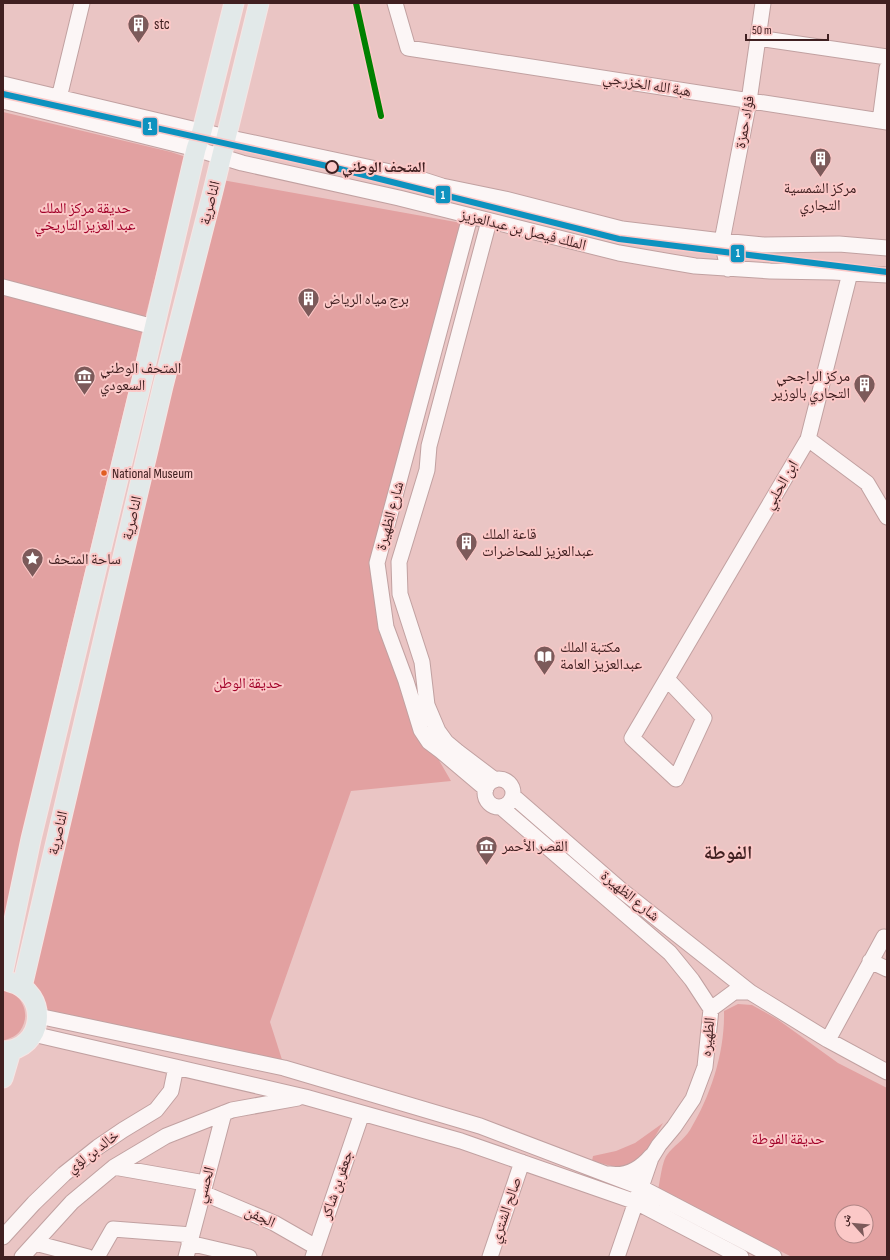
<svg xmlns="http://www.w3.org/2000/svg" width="890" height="1260" font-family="'Sofia Sans Condensed','Noto Naskh Arabic',sans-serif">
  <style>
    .green { fill: #e2a1a1; fill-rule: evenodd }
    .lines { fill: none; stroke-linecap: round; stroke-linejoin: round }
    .minor-casing { stroke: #c1a1a1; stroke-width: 17 }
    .major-casing { stroke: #f6e5e4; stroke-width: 21 }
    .minor { stroke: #fcf6f6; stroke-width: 15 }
    .major { stroke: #e2e9e9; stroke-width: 19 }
    .metro-1-casing { stroke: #fbc8c7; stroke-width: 9 }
    .metro-2-casing { stroke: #fbc8c7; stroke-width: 9 }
    .metro-1 { stroke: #0d92bf; stroke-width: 6 }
    .metro-2 { stroke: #008000; stroke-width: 6 }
    .stop-dot { fill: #fbc8c7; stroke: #402021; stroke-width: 2 }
    .bus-dot { fill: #e05e22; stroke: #fbc8c7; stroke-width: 1.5 }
    .labels { text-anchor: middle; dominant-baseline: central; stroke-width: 4; stroke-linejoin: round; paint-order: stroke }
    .bus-label { font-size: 14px; fill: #402021; stroke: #fbc8c7; text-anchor: start }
    .poi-label { font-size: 15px; fill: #402021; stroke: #fbc8c7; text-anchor: start }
    .street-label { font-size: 15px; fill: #402021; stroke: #fbc8c7 }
    .stop-label { font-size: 15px; font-weight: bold; fill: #402021; stroke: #fbc8c7; text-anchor: start }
    .park-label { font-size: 15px; fill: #a10129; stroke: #fbc8c7 }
    .district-label { font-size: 19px; font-weight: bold; fill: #402021; stroke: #fbc8c7 }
    .line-badge { stroke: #fbc8c7; stroke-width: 1.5 }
    .badge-label { font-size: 11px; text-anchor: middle; font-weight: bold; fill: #fff }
  </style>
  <rect width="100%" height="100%" fill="#eac5c4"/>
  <path class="green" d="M3 112 171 152 186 157 146 314 134 369 63 662 3 927Z
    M222 180 467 224 379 564 388 628 422 731 451 781 351 791 270 1022 285 1069 40 1017 24 988Z
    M3 990C22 993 32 1014 20 1031 16 1036 11 1038 5 1040H3Z
    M738 1004 752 1005 777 1019 838 1063 887 1088V1257H792L658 1190C660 1182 662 1161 667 1155 673 1146 684 1140 690 1130 711 1095 725 1052 724 1011ZM842 1212H866V1236H842Z
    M663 1123 641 1160 627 1170 592 1161 593 1156 616 1151 635 1143Z"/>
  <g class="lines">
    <defs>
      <path id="minor" d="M395 3 408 48
        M758 38 887 57
        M408 48 887 122
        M3 84 226 137 414 177 442 186 505 199 622 229 722 241 764 245 839 244 887 248
        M59 98 82 3
        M3 101 196 149 242 163 399 198 619 253 695 266 770 271 833 272 887 275
        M880 121 887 68
        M470 217 377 563 386 627 406 681 421 730 429 742 441 751 486 789
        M489 221 429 446 427 470 399 562 400 594 422 662 427 705 438 731 446 742 458 752 495 780
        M728 269 722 241 749 101 763 3
        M3 287 154 327
        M808 439 867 483 887 517
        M667 679 704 718 676 779 632 738 808 439 850 273
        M485 793a14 14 0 1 1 28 0a14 14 0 1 1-28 0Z
        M513 796 621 890 750 992
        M501 807 670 953 692 980 711 1009
        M870 961 887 969
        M38 1016 284 1068 480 1126 640 1187 774 1257
        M33 1034 305 1097 461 1141 636 1202 741 1257
        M828 1040 884 937
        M114 1167 205 1183
        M609 1174C627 1177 640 1169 651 1156
        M203 1193 274 1223 316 1247
        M3 1237 34 1203 64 1174 98 1147 123 1130 156 1110 171 1091 176 1067
        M35 1243 88 1257
        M189 1243 249 1257
        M22 1257 72 1202 114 1167 166 1136 232 1110 298 1098
        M97 1257 113 1229 192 1235
        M186 1257 224 1113
        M313 1257 362 1113
        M490 1257 522 1162
        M617 1257 651 1158 659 1145 674 1127 693 1099 705 1067 711 1009 734 992H750L828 1040 887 1072"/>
      <path id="major" d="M3 972 31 839 142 380 196 149 202 131 234 3
        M22 987 163 386 213 191 259 3
        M3 1051C45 1050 50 992 10 982
        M3 1078 11 1051"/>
    </defs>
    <use href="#minor" class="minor-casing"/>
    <use href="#major" class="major-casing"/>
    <use href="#minor" class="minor"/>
    <use href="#major" class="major"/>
    <defs>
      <path id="metro-1" d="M3 94 336 168 619 239 887 272"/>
      <path id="metro-2" d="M356 3 381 116"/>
    </defs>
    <use href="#metro-1" class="metro-1-casing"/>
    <use href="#metro-2" class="metro-2-casing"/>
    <use href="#metro-1" class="metro-1"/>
    <use href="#metro-2" class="metro-2"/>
  </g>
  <defs>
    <symbol id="building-pin" viewBox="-11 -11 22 30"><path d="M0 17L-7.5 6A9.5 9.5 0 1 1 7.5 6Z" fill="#7c5a5a" stroke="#fbc8c7"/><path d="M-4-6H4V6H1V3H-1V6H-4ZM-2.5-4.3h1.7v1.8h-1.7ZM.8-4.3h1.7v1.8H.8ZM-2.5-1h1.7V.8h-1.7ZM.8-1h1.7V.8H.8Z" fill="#fff"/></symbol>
    <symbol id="museum-pin" viewBox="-11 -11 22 30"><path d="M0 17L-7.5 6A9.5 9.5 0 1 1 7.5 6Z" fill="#7c5a5a" stroke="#fbc8c7"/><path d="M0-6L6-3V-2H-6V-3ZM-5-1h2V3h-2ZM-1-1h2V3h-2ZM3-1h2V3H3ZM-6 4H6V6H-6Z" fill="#fff"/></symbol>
    <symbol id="sight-pin" viewBox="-11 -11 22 30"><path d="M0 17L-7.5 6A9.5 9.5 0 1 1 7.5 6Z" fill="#7c5a5a" stroke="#fbc8c7"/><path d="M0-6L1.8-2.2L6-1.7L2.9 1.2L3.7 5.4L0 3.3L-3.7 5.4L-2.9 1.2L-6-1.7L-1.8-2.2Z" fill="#fff"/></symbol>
    <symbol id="library-pin" viewBox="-11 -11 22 30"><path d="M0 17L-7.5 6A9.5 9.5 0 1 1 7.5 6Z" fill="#7c5a5a" stroke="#fbc8c7"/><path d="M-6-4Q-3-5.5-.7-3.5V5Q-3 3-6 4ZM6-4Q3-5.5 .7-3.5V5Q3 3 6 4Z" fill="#fff"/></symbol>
  </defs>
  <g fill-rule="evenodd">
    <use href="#building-pin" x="126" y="12" width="25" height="34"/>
    <use href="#building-pin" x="808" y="146" width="25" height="34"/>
    <use href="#building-pin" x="296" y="286" width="25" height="34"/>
    <use href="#museum-pin" x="72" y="364" width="25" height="34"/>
    <use href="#building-pin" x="852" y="372" width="25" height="34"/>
    <use href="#building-pin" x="454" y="530" width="25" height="34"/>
    <use href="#sight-pin" x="20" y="546" width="25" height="34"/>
    <use href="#library-pin" x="532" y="644" width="25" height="34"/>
    <use href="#museum-pin" x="474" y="834" width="25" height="34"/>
  </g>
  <circle class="stop-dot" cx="332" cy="167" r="6"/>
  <circle class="bus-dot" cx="104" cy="473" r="3.5"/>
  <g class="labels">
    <g class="bus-label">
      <text x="112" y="473">National Museum</text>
    </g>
    <g class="poi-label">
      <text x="154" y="24">stc</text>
      <text x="820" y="188" text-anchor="middle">مركز الشمسية<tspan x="820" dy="17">التجاري</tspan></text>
      <text x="324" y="299">برج مياه الرياض</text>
      <text x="100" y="368">المتحف الوطني<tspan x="100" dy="17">السعودي</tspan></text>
      <text x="850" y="376" text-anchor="end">مركز الراجحي<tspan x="850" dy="17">التجاري بالوزير</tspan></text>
      <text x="482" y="534">قاعة الملك<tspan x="482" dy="17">عبدالعزيز للمحاضرات</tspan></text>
      <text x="48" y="559">ساحة المتحف</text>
      <text x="560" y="647">مكتبة الملك<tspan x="560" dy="17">عبدالعزيز العامة</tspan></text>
      <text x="502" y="846">القصر الأحمر</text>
    </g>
    <g class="street-label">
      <text transform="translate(647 85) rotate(9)">هبة الله الخزرجي</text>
      <text transform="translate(745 122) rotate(-80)">فؤاد حمزة</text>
      <text transform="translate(210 203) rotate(-76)">الناصرية</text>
      <text transform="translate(523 230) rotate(14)">الملك فيصل بن عبدالعزيز</text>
      <text transform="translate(781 485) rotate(-60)">ابن الحلبي</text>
      <text transform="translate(390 516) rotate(-75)">شارع الظهيرة</text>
      <text transform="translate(132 518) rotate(-77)">الناصرية</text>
      <text transform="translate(58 833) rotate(-77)">الناصرية</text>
      <text transform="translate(630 896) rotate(39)">شارع الظهيرة</text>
      <text transform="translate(708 1037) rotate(-84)">الظهيره</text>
      <text transform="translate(93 1152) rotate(-37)">خالد بن لؤي</text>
      <text transform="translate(205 1185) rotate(-75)">الحسي</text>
      <text transform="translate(337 1185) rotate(-71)">جعفر بن شاكر</text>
      <text transform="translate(506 1210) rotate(-71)">صالح الشتري</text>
      <text transform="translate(260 1217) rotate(24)">الجفن</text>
    </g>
    <g class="stop-label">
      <text x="342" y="167">المتحف الوطني</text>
    </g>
    <g class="park-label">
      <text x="85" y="208">حديقة مركز الملك<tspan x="85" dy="17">عبد العزيز التاريخي</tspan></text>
      <text x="248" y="683">حديقة الوطن</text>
      <text x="788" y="1139">حديقة الفوطة</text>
    </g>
    <g class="district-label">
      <text x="728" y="853">الفوطة</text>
    </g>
  </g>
  <g class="line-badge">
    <rect x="142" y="117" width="16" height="19" rx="4" fill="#0d92bf"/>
    <rect x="435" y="185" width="16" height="19" rx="4" fill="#0d92bf"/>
    <rect x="730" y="244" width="15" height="19" rx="4" fill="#0d92bf"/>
  </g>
  <g class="badge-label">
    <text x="150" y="130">1</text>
    <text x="443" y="199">1</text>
    <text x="738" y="257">1</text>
  </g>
  <rect width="890" height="1260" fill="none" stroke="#402021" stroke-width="8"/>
  <g transform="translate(854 1224) rotate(297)"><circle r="19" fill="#fbc8c7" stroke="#b08585"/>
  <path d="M0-3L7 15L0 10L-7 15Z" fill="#7c5a5a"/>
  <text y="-6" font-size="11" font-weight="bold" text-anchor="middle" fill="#402021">ش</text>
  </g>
  <path d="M746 34v6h82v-6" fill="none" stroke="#402021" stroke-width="2"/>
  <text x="752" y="34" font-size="12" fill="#402021" stroke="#fbc8c7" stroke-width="3" paint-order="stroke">50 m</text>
</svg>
